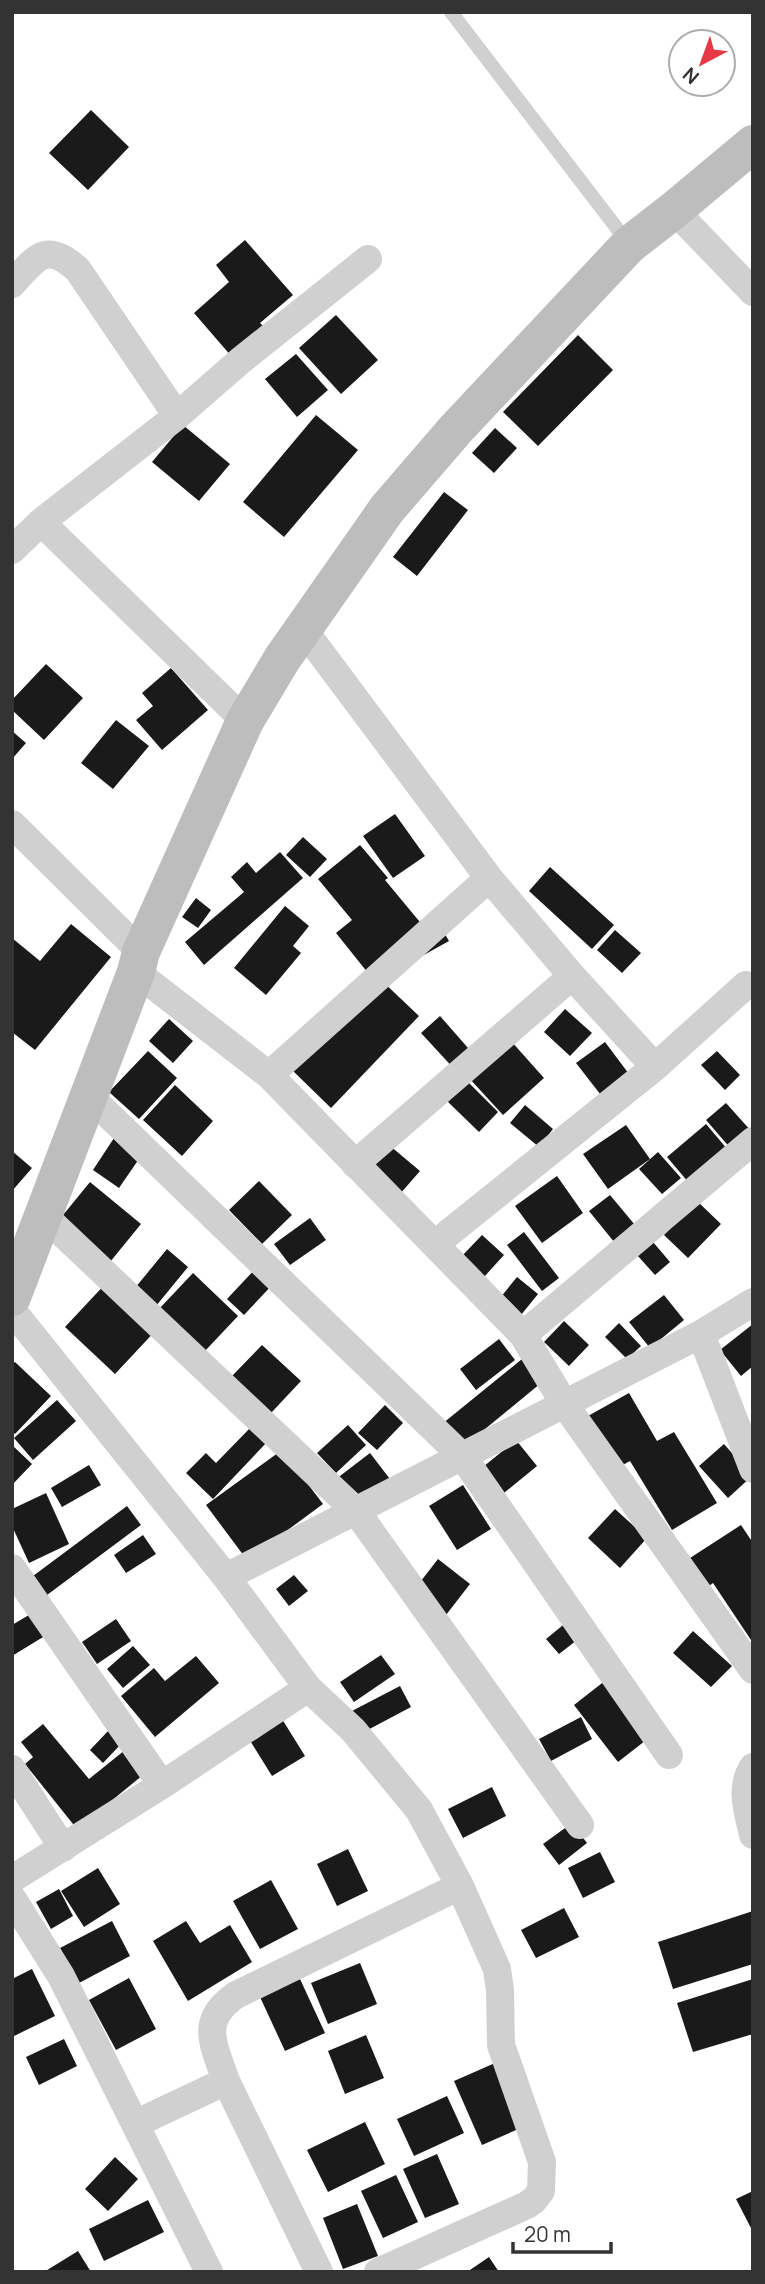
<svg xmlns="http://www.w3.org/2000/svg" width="765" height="2284" font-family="Manrope,sans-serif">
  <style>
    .building { fill: #1a1a1a }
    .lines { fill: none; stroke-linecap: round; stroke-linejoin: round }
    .lane { stroke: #d0d0d0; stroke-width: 14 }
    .street { stroke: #d0d0d0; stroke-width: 28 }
    .secondary { stroke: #bdbdbd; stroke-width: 38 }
  </style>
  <rect width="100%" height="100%" fill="#fff"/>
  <path class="building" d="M91 110 129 147 88 190 49 153Z
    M245 240 293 295 260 323 265 328 232 357 194 313 229 282 216 265Z
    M336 315 378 360 341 394 299 348Z
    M578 335 613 370 538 446 503 412Z
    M296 354 328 390 297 417 265 379Z
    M316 415 358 450 284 537 243 502Z
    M183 425 230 464 199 501 152 462Z
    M495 428 517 448 494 473 472 453Z
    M444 492 468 510 417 576 393 557Z
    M46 664 83 698 44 740 12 710V700Z
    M171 668 208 710 162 750 136 720 153 706 142 693Z
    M116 720 149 746 113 789 81 763Z
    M12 731 26 743 12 759Z
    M395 814 425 856 393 878 363 836Z
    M303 837 327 859 310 877 286 855Z
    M360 845 388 878 385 880 424 927 368 973 336 933 352 920 318 879Z
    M280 852 303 878 204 965 185 942 244 892 231 877 247 862 256 873Z
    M550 867 614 925 592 949 529 891Z
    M196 898 211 910 198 928 182 917Z
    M285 906 309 926 293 946 301 953 266 995 234 968Z
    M71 924 111 957 35 1050 12 1032V938L40 961Z
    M442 929 449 941 422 956Z
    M615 930 641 953 622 973 597 950Z
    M379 978 419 1016 331 1108 292 1070Z
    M565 1009 592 1033 570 1056 544 1032Z
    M440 1016 475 1056 457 1072 421 1033Z
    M169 1019 193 1041 173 1063 149 1041Z
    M511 1041 544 1078 503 1115 469 1078Z
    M605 1042 632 1078 604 1099 576 1063Z
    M148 1051 177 1078 139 1119 109 1092Z
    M717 1051 740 1075 725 1090 701 1065Z
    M465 1079 498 1112 479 1132 446 1100Z
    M175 1085 213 1121 182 1156 143 1120Z
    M726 1103 752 1132 732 1150 706 1120Z
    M525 1105 553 1129 539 1147 510 1123Z
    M706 1124 728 1150 689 1183 667 1157Z
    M626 1125 650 1159 608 1189 583 1154Z
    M114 1138 141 1156 119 1188 93 1170Z
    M389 1145 420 1171 400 1194 370 1168Z
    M12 1151 32 1168 12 1191Z
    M658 1152 681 1178 662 1194 639 1169Z
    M557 1176 583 1213 542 1243 515 1206Z
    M259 1181 292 1215 262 1244 229 1210Z
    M90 1182 141 1224 110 1262 59 1220Z
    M610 1195 640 1231 619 1248 589 1211Z
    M697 1201 721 1224 688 1258 664 1235Z
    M310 1218 326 1240 290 1265 274 1244Z
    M524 1232 559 1278 542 1291 507 1245Z
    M482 1235 504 1255 484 1277 462 1256Z
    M653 1242 670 1262 655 1275 637 1255Z
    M167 1249 188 1267 156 1306 135 1288Z
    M257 1267 274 1283 244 1315 227 1299Z
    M193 1273 238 1316 204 1352 159 1309Z
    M517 1277 538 1294 521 1315 500 1298Z
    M109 1280 159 1327 115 1374 65 1327Z
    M664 1295 684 1320 650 1348 629 1322Z
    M564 1321 589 1345 569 1366 544 1342Z
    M619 1323 641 1346 627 1359 605 1337Z
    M753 1324V1366L741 1376 720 1350Z
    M499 1339 515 1360 476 1390 460 1369Z
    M262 1345 301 1381 271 1413 232 1376Z
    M522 1359 541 1383 462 1448 442 1424Z
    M15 1362 51 1396 15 1434 12 1431V1364Z
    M629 1393 657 1441 674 1432 717 1503 672 1530 630 1461 619 1467 588 1416Z
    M57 1400 76 1421 33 1460 14 1438Z
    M385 1405 403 1423 377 1450 358 1433Z
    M348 1425 366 1445 336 1473 317 1453Z
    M252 1426 268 1441 213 1499 186 1473 206 1453 216 1463Z
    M516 1440 537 1466 499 1497 478 1471Z
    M724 1444 752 1476 728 1498 699 1466Z
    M12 1445 32 1464 12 1485Z
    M282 1450 323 1504 247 1560 206 1505Z
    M370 1453 393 1483 360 1509 336 1479Z
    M89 1465 101 1485 62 1507 51 1488Z
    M463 1485 491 1529 457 1550 429 1506Z
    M46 1493 69 1544 29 1563 12 1526V1509Z
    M127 1506 141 1525 47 1595 33 1576Z
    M615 1509 647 1538 620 1568 588 1538Z
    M741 1525 753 1543V1643L713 1583 709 1586 690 1558Z
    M143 1535 156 1554 126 1573 114 1555Z
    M438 1559 470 1584 446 1615 414 1590Z
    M294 1575 308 1591 289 1606 276 1589Z
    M34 1612 48 1634 12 1656V1625Z
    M116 1619 131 1641 97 1664 82 1642Z
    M568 1621 581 1637 559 1654 546 1639Z
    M693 1631 732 1666 711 1687 673 1653Z
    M133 1646 150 1665 123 1688 107 1669Z
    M381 1655 395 1674 354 1702 340 1682Z
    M196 1656 219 1683 155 1737 121 1696 154 1668 165 1681Z
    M606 1680 650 1737 618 1762 574 1705Z
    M400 1686 411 1707 362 1733 350 1712Z
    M581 1717 592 1739 551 1761 539 1739Z
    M282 1719 305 1756 272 1776 249 1739Z
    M43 1724 89 1779 130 1746 149 1770 77 1829 25 1764 33 1757 21 1742Z
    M109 1730 122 1743 103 1763 90 1750Z
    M492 1787 506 1816 463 1838 448 1809Z
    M572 1823 587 1843 559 1865 543 1844Z
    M348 1849 368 1891 337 1906 317 1864Z
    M600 1852 615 1882 583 1898 568 1868Z
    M98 1868 120 1904 84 1927 61 1891Z
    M271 1880 298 1929 260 1949 233 1901Z
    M59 1889 73 1916 51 1929 36 1902Z
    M564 1908 579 1937 536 1958 521 1930Z
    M753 1911V1964L673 1989 658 1942Z
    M112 1921 130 1956 79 1983 60 1948Z
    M186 1921 200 1943 230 1925 252 1962 188 2001 153 1941Z
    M360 1963 377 2004 328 2024 311 1983Z
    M32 1969 55 2016 12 2037V1979Z
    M129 1978 156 2029 116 2050 89 2000Z
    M300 1979 325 2033 285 2051 260 1997Z
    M753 1979V2034L693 2052 677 2003Z
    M366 2035 384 2078 345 2094 328 2051Z
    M64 2039 77 2066 39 2085 26 2057Z
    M495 2063 523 2127 482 2145 454 2081Z
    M447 2096 464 2133 414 2156 397 2119Z
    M365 2122 385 2164 328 2192 307 2150Z
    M437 2154 459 2204 425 2218 403 2169Z
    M115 2157 138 2179 108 2211 85 2189Z
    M396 2175 418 2222 383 2238 361 2191Z
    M753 2191V2232L736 2199Z
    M148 2200 164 2232 104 2261 89 2229Z
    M357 2204 378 2256 343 2269 323 2218Z
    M78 2251 91 2272H44Z
    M489 2257 499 2272H467Z"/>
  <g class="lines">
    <path class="lane" d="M451 12 629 244"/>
    <path class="street" d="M674 210 753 292
      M12 284C36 258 46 240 78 270L177 416
      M41 522 245 721
      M12 550 41 522 177 416 240 361 368 259
      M303 629 489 878 572 976 655 1067
      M12 824 141 952
      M136 972 269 1075 523 1335 565 1405 753 1670
      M269 1075 489 878
      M89 1096 463 1457 669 1755
      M355 1164 572 976
      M43 1215 356 1511 580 1825
      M435 1244 655 1067 746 985
      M12 1310 226 1577 308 1688 353 1730 419 1810 460 1886 497 1969 500 1990 501 2045 542 2162 541 2191 534 2200 527 2205 378 2272
      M701 1334 753 1469
      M523 1335 753 1141
      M12 1568 162 1785
      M226 1577 701 1334 753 1302
      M753 1767C739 1788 748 1812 753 1835
      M12 1769 63 1848
      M12 1879 162 1785 308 1688
      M12 1898 61 1976 209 2272
      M226 2081 319 2272
      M135 2124 226 2081C214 2045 198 2021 236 1995L460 1886"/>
    <path class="secondary" d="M12 1297 136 972 141 952 245 721 282 659 387 509 456 429 629 245 674 210 753 144"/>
  </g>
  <rect width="765" height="2284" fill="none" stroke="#333333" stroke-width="28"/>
  <g transform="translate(702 63) rotate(221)"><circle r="33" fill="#ffffff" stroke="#adadad" stroke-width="2"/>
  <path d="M0-5L12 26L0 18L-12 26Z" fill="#e63946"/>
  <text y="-10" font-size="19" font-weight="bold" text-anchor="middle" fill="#333333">N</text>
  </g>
  <path d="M513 2242v10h98v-10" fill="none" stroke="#333333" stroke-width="3.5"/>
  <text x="524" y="2242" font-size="21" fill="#333333" stroke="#ffffff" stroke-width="5" paint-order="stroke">20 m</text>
</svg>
